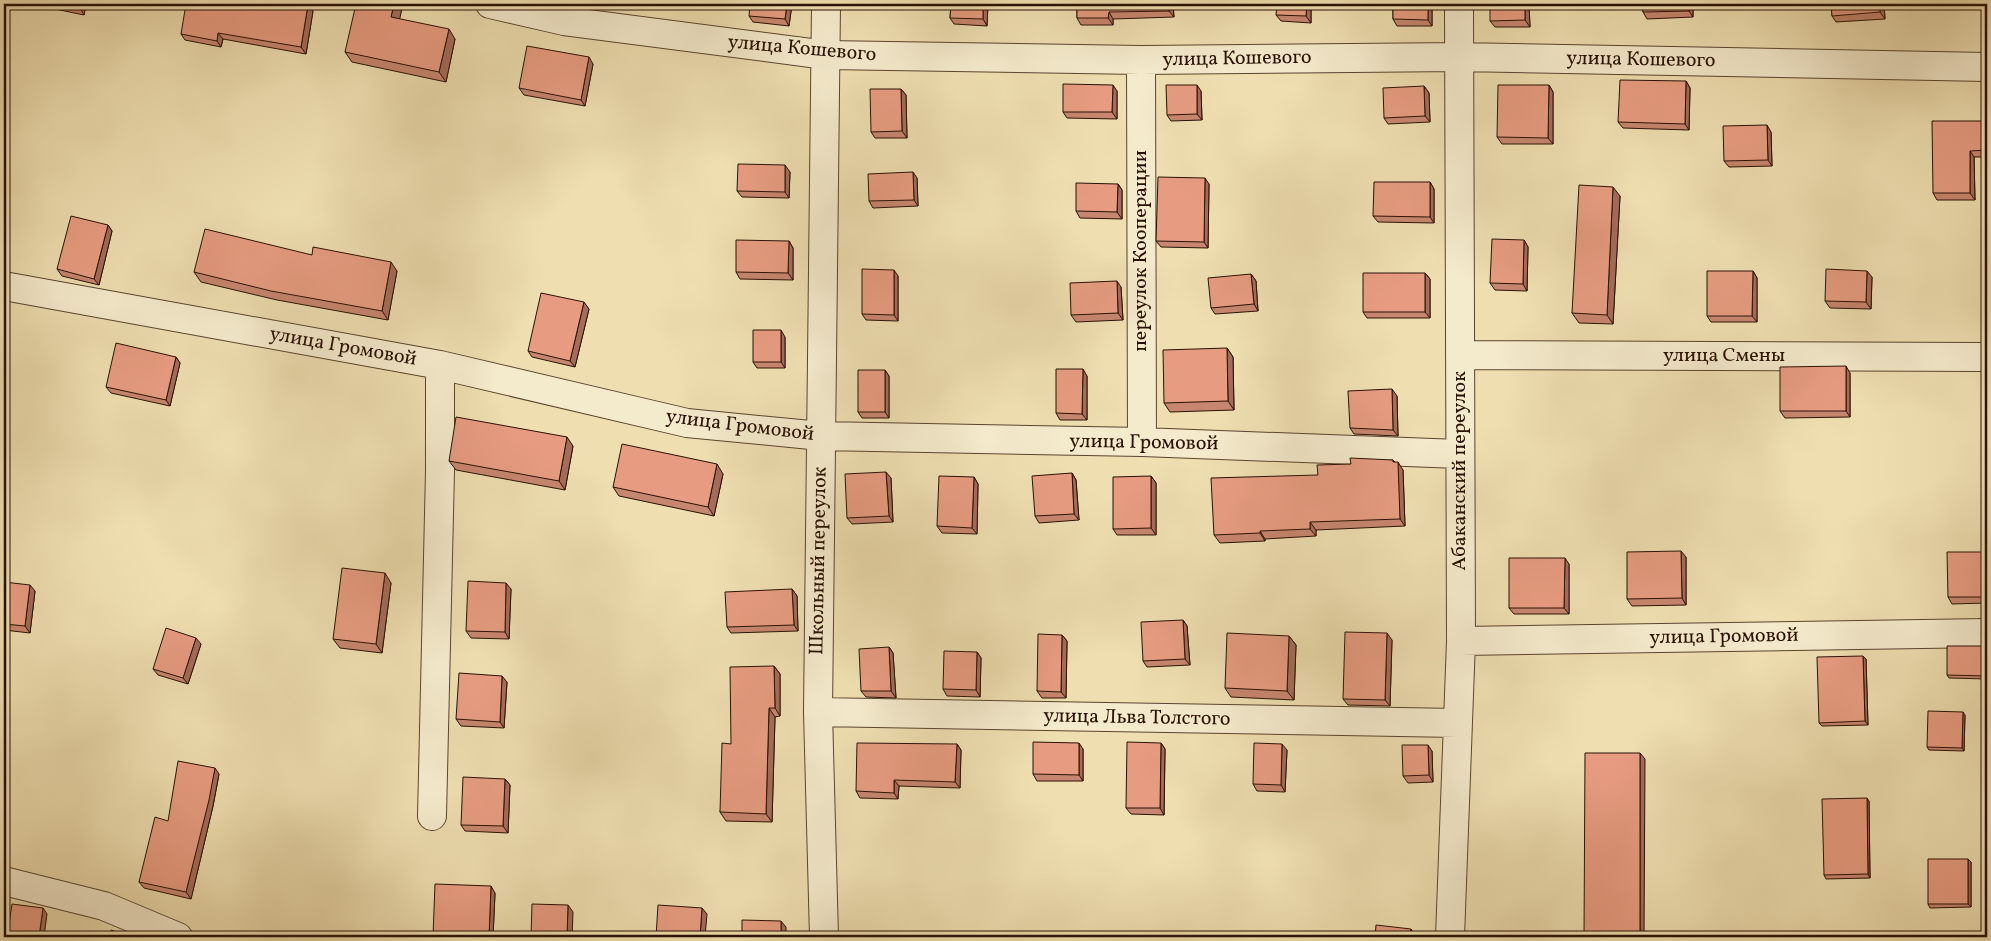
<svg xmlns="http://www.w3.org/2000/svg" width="1991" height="941" font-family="Vollkorn,serif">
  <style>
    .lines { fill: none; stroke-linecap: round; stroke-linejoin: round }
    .street-casing { stroke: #5b442f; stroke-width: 30 }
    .street { stroke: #f4eacc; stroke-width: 28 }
    .wall { fill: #c7866f; stroke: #2a1104 }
    .shaded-wall { fill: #a26d5a; stroke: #2a1104 }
    .building { fill: #e79c81; stroke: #2a1104 }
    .labels { text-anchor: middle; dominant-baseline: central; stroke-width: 5; stroke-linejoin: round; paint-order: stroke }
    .street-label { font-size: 20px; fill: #2a1104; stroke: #f4eacc }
  </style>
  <rect width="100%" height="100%" fill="#eedeb0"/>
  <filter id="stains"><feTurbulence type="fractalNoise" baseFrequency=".004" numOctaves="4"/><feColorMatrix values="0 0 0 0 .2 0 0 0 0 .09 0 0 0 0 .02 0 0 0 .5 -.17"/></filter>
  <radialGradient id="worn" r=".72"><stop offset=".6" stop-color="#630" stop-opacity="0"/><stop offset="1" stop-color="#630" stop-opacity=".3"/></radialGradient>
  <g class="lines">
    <defs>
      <path id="street" d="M490 4 564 21 826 55 1141 60 1459 57 1987 67
        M1141 60 1142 442
        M4 286 440 365 687 423 821 436 1142 442 1459 454
        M1460 355 1987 357
        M1461 641 1987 633
        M818 712 1457 723
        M432 816 440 471V365
        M4 881 104 906 178 937
        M824 937 818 712 826 4
        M1450 937 1461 641 1459 4"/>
    </defs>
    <use href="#street" class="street-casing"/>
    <use href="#street" class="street"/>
  </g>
  <path class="wall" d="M31 4H86L84 15Z
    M792 4 789 26 753 22 749 16Z
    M951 4H988L987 26 954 24 950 18Z
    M1077 4H1173L1174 17 1113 19V25H1081L1077 18Z
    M1311 4V23L1281 21 1276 15Z
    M1393 4H1432V26H1397L1393 19Z
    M1529 4 1530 27H1495L1490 21Z
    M1642 4H1693V17L1647 19 1643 12Z
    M1831 4H1884L1885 19 1836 22 1832 16Z
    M308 5 313 11 306 54 223 39 221 47 185 40 181 34Z
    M402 8 399 19 455 39 446 82 352 62 345 52Z
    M593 64 585 106 524 95 519 88Z
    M1686 81 1690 88 1689 130 1623 128 1618 122Z
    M1549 85 1553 92V144H1502L1497 137Z
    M1424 86 1429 93 1430 122 1388 124 1384 118Z
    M901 89 906 95 907 138H875L871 132Z
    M1117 91V119L1067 118 1063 112Z
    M1201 91 1202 120 1171 121 1167 115Z
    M1987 121V157H1974L1975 200H1937L1933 193Z
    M1771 132 1772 166 1729 167 1724 161Z
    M790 172 789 198 742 197 737 191Z
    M917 178 918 206 873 208 869 201Z
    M1430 182 1434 189V223L1378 222 1373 216Z
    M1118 184 1122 190V219L1080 218 1076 211Z
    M1209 184 1208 248 1161 247 1156 241Z
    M1620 196 1613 324 1579 323 1572 313Z
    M108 225 112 231 99 285 62 276 57 269Z
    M1524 240 1528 247 1527 291 1495 290 1490 283Z
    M789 241 793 248V280L740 279 736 272Z
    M312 255 397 271 388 320 277 300 201 282 194 272Z
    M1753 271 1757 278V322H1711L1707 316Z
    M1425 273 1430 279V318H1367L1363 312Z
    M1251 274 1256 281 1258 311 1215 314 1211 308Z
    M898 276V321L866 320 862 314Z
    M1872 277 1871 309 1830 308 1825 301Z
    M1121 287 1123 320 1076 322 1071 315Z
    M589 309 575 367 532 357 528 351Z
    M785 337V368H757L753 362Z
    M1227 348 1233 357 1234 410 1170 412 1164 403Z
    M176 357 180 363 170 406 111 393 106 387Z
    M885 370 889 376V418H862L858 412Z
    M1850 373V417L1785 418 1780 411Z
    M1087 376V420H1060L1056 413Z
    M1397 396 1398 436 1354 434 1350 428Z
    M573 446 565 490 456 470 449 461Z
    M1393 460 1403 470 1405 526 1316 530V536L1265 539V541L1220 543 1214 535 1318 475 1351 464Z
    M1072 473 1076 480 1079 520 1039 523 1035 516Z
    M723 474 714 516 619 496 613 487Z
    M1151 476 1156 483V535H1117L1113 529Z
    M974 477 978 484 977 534 942 533 937 526Z
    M891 478 893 522 852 524 847 518Z
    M1987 552V603L1952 604 1948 597Z
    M1686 557V605L1632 606 1627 599Z
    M1569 564V614H1514L1509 608Z
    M4 582 35 591 30 633 4 630Z
    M391 583 382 653 340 648 333 639Z
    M511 589 509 639 471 638 466 631Z
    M792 589 797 596 798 631 731 633 727 627Z
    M1183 620 1187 626 1190 665 1147 667 1143 661Z
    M1062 635 1067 641 1066 698H1042L1037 691Z
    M1289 636 1296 645 1294 700 1231 697 1225 688Z
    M1392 640 1390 706 1348 705 1343 699Z
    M201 644 188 684 158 675 153 669Z
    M889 647 893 653 896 698 866 697 861 691Z
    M1987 647V679L1949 678 1947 675Z
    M977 652 981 658 980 697 947 696 943 689Z
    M1866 659 1868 725 1822 726 1819 723Z
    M774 666 780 674V716L775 717 772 822 726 821 720 812 731 744Z
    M507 682 504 728 461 726 456 719Z
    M1965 715 1964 751 1929 750 1927 747Z
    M1161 743 1165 749 1164 815 1131 814 1126 808Z
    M957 744 961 750 960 788 899 786 898 799 860 798 856 791Z
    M1083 749V781H1037L1033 774Z
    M1287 750 1285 792 1257 791 1253 784Z
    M1432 751 1433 782 1408 783 1403 776Z
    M219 774 213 806 191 899 144 888 139 882 168 821Z
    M505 779 510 785 508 833 465 831 461 825Z
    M1869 801 1870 878 1826 879 1824 875Z
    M1968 859 1971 862V907L1930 908 1928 904Z
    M495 893 493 937H434L433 936Z"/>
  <path class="shaded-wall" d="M80 4H86L84 15 80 8Z
    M394 4H399L402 8 398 27 391 17Z
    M787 4H792L789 26 785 19Z
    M983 4H988L987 26 983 19Z
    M1169 4H1173L1174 17 1169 11Z
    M1307 4H1311V23L1306 16Z
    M1428 4H1432V26L1428 20Z
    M1525 4H1529L1530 27 1525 20Z
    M1688 4H1693V17L1689 11Z
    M1880 4H1884L1885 19 1880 12Z
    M308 5 313 11 306 54 301 47Z
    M1109 12 1113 19V25L1108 18Z
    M449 29 455 39 446 82 439 72Z
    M218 33 223 39 221 47 217 41Z
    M589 57 593 64 585 106 581 100Z
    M1686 81 1690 88 1689 130 1685 124Z
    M1113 85 1117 91V119L1112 112Z
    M1197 85 1201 91 1202 120 1197 114Z
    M1549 85 1553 92V144L1548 138Z
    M1424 86 1429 93 1430 122 1425 116Z
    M901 89 906 95 907 138 902 131Z
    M1767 125 1771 132 1772 166 1768 160Z
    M1970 151 1974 157 1975 200 1970 193Z
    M785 165 790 172 789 198 785 192Z
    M913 172 917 178 918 206 914 200Z
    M1205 178 1209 184 1208 248 1204 242Z
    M1430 182 1434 189V223L1430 217Z
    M1118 184 1122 190V219L1117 212Z
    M1613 187 1620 196 1613 324 1607 315Z
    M108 225 112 231 99 285 94 279Z
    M1524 240 1528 247 1527 291 1523 284Z
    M789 241 793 248V280L788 273Z
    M391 262 397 271 388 320 382 311Z
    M894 270 898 276V321L894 315Z
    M1753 271 1757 278V322L1752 316Z
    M1867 271 1872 277 1871 309 1866 302Z
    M1425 273 1430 279V318L1425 312Z
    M1251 274 1256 281 1258 311 1254 304Z
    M1117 281 1121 287 1123 320 1118 313Z
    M584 302 589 309 575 367 570 361Z
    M781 330 785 337V368L781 362Z
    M1227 348 1233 357 1234 410 1228 401Z
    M176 357 180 363 170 406 166 400Z
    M1846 366 1850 373V417L1846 411Z
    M1083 369 1087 376V420L1082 414Z
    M885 370 889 376V418L885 412Z
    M1392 389 1397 396 1398 436 1393 430Z
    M567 437 573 446 565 490 559 481Z
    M1393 460 1398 466V462L1403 470 1405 526 1400 519Z
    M717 464 723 474 714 516 708 507Z
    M886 472 891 478 893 522 889 516Z
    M1072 473 1076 480 1079 520 1074 514Z
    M1151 476 1156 483V535L1151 528Z
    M974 477 978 484 977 534 972 528Z
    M1310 522 1316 530V536L1310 529Z
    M1260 531 1265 539V541L1260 533Z
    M1681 551 1686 557V605L1682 598Z
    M1565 558 1569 564V614L1564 608Z
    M385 573 391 583 382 653 376 644Z
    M506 583 511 589 509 639 505 632Z
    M30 585 35 591 30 633 25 626Z
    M792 589 797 596 798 631 794 625Z
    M1183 620 1187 626 1190 665 1185 659Z
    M1387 633 1392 640 1390 706 1385 700Z
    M1062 635 1067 641 1066 698 1061 692Z
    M1289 636 1296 645 1294 700 1287 691Z
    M196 638 201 644 188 684 183 678Z
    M889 647 893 653 896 698 891 691Z
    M977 652 981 658 980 697 976 690Z
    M1863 656 1866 659 1868 725 1865 721Z
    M774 666 780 674V716L775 708Z
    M502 676 507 682 504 728 500 722Z
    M769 708 775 717 772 822 766 814Z
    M1963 712 1965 715 1964 751 1962 748Z
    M1079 743 1083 749V781L1079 775Z
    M1161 743 1165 749 1164 815 1160 808Z
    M957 744 961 750 960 788 955 782Z
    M1282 744 1287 750 1285 792 1281 785Z
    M1428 745 1432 751 1433 782 1429 775Z
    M1640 753 1645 759 1644 937H1640Z
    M4 761 8 767 4 782Z
    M215 768 219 774 213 806 191 899 186 892Z
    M505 779 510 785 508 833 503 826Z
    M894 780 899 786 898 799 894 793Z
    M1867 798 1869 801 1870 878 1868 874Z
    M1968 859 1971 862V907L1968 904Z
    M491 886 495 893 493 937H489Z
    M568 905 573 912 572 937H567Z
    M43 908 47 914 44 937H39Z
    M702 908 707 914 705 937H700Z
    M781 921 786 927V937H781Z
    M1411 929 1415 935V937H1410Z"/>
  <path class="building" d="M58 4H80V8Z
    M186 4H301L308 5 301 47 218 33 217 41 181 34Z
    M356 4H394L391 17 449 29 439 72 345 52Z
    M750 4H787L785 19 749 16Z
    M951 4H983V19L950 18Z
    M1077 4H1169V11L1109 12 1108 18H1077Z
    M1277 4H1307L1306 16 1276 15Z
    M1393 4H1428V20L1393 19Z
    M1490 4H1525V20L1490 21Z
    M1642 4H1688L1689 11 1643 12Z
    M1831 4H1880V12L1832 16Z
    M527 46 589 57 581 100 519 88Z
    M1620 80 1686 81 1685 124 1618 122Z
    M1063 84 1113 85 1112 112H1063Z
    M1166 85H1197V114L1167 115Z
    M1498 85H1549L1548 138 1497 137Z
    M1424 86 1425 116 1384 118 1383 88Z
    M870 89H901L902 131 871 132Z
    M1932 121H1987V150L1970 151V193H1933Z
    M1767 125 1768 160 1724 161 1723 126Z
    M738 164 785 165V192L737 191Z
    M913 172 914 200 869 201 868 174Z
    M1158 177 1205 178 1204 242 1156 241Z
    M1374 182H1430V217L1373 216Z
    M1076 183 1118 184 1117 212 1076 211Z
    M1579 185 1613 187 1607 315 1572 313Z
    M71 216 108 225 94 279 57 269Z
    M205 229 312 255 313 247 391 262 382 311 271 291 194 272Z
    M1492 239 1524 240 1523 284 1490 283Z
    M736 240 789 241 788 273 736 272Z
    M862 269 894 270V315L862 314Z
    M1826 269 1867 271 1866 302 1825 301Z
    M1707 271H1753L1752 316H1707Z
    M1363 273H1425V312H1363Z
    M1251 274 1254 304 1211 308 1208 278Z
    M1117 281 1118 313 1071 315 1070 283Z
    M541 293 584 302 570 361 528 351Z
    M753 330H781V362H753Z
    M116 343 176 357 166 400 106 387Z
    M1227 348 1228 401 1164 403 1163 350Z
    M1846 366V411H1780V367Z
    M1056 369H1083L1082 414 1056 413Z
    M858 370H885V412H858Z
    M1392 389 1393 430 1350 428 1348 391Z
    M456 417 567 437 559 481 449 461Z
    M622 444 717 464 708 507 613 487Z
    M1350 458 1393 460V462H1398L1400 519 1310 522V529L1260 531V533L1214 535 1211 478 1318 475 1317 465 1351 464Z
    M886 472 889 516 847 518 845 474Z
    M1072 473 1074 514 1035 516 1032 476Z
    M939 476 974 477 972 528 937 526Z
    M1151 476V528L1113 529V477Z
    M1681 551 1682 598 1627 599V552Z
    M1947 552H1987V597H1948Z
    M1509 558H1565L1564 608H1509Z
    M342 568 385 573 376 644 333 639Z
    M468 581 506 583 505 632 466 631Z
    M4 582 30 585 25 626 4 624Z
    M792 589 794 625 727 627 725 592Z
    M1183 620 1185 659 1143 661 1141 622Z
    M166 628 196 638 183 678 153 669Z
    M1345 632 1387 633 1385 700 1343 699Z
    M1227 633 1289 636 1287 691 1225 688Z
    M1038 634 1062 635 1061 692 1037 691Z
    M1947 646H1987V676L1947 675Z
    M889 647 891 691H861L859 649Z
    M944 651 977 652 976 690 943 689Z
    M1863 656 1865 721 1819 723 1817 657Z
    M774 666 775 708H769L766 814 720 812 722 743 731 744 730 667Z
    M459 673 502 676 500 722 456 719Z
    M1928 711 1963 712 1962 748 1927 747Z
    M1033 742 1079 743V775L1033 774Z
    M1127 742 1161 743 1160 808H1126Z
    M857 743 957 744 955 782 894 780V793L856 791Z
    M1254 743 1282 744 1281 785 1253 784Z
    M1402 745H1428L1429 775 1403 776Z
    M1585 753H1640V937H1584Z
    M178 761 215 768 209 800 186 892 139 882 155 817 168 821Z
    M463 777 505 779 503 826 461 825Z
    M1867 798 1868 874 1824 875 1822 799Z
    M1928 859H1968V904H1928Z
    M435 884 491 886 489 937 433 936Z
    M12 904 43 908 39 937H7Z
    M532 904 568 905 567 937H531Z
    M658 905 702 908 700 937H656Z
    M742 920 781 921V937H742Z
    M1376 925 1411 929 1410 937H1375Z
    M111 930 133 937H109Z"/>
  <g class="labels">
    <g class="street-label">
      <text transform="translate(802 49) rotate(5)">улица Кошевого</text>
      <text transform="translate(1237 59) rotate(-1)">улица Кошевого</text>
      <text transform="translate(1641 60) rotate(1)">улица Кошевого</text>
      <text transform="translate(1141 251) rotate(-90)">переулок Кооперации</text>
      <text transform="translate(343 347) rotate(10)">улица Громовой</text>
      <text x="1724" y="356">улица Смены</text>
      <text transform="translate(740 426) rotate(7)">улица Громовой</text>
      <text transform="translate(1144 443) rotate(1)">улица Громовой</text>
      <text transform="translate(1460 471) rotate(-90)">Абаканский переулок</text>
      <text transform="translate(819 561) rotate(-89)">Школьный переулок</text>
      <text transform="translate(1724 637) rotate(-1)">улица Громовой</text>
      <text transform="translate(1137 718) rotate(1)">улица Льва Толстого</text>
    </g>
  </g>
  <rect width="1991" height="941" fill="none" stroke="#eedeb0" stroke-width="20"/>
  <rect x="5" y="5" width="1981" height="931" fill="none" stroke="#2a1104" stroke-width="2.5"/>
  <rect x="10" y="10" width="1971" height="921" fill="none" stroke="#2a1104"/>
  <rect width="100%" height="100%" filter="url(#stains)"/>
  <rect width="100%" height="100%" fill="url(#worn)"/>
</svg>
